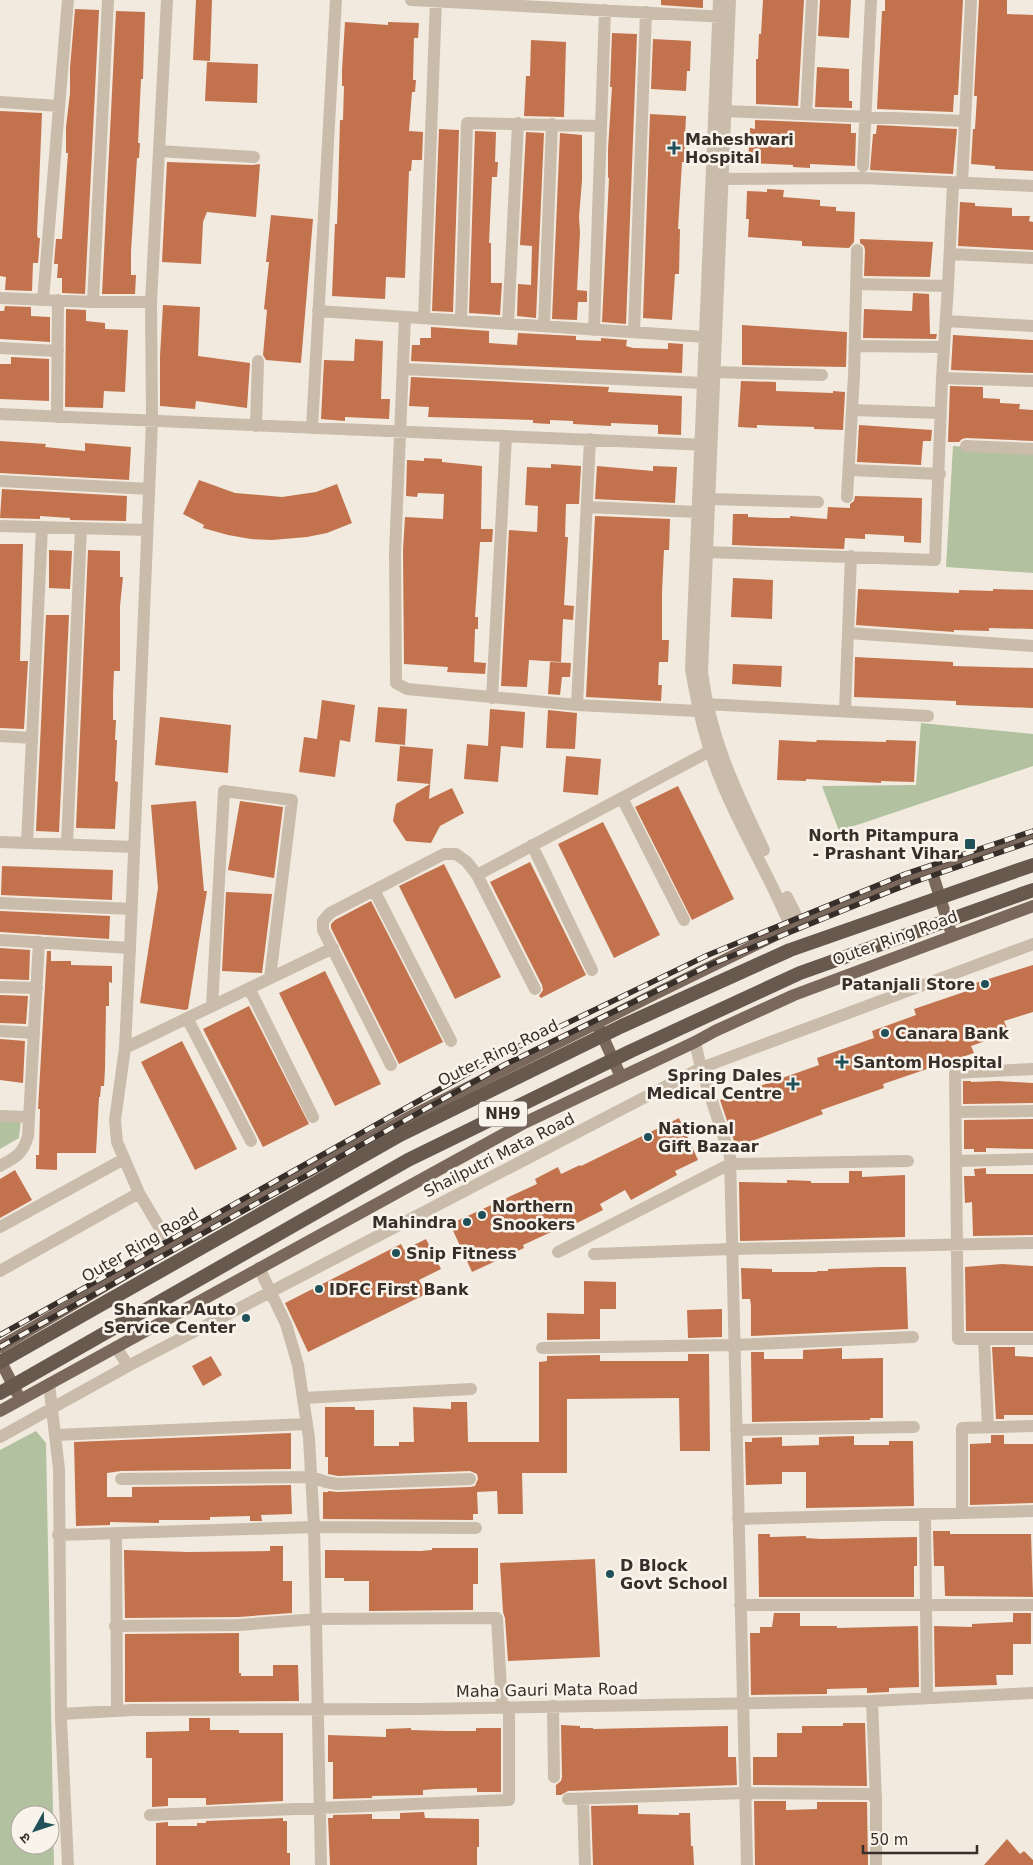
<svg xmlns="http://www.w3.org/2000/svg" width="1033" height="1865" font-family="'DejaVu Sans','Noto Sans Devanagari',sans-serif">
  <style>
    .green { fill: #b2c19f; fill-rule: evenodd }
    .building { fill: #c2734d }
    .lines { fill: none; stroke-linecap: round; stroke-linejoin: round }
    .minor { stroke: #cabcab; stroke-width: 12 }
    .primary { stroke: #79685b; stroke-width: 12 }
    .rail-casing { stroke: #382f2a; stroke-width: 5.5 }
    .rail { stroke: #f9f4eb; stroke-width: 4; stroke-dasharray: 11; stroke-linecap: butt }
    .trunk-bridge { stroke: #68594e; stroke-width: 14 }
    .poi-dot { fill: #205058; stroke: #f9f4eb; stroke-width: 2 }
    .labels { text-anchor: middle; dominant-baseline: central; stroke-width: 5; stroke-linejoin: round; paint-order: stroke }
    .shield { fill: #f9f4eb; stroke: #726a64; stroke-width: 1 }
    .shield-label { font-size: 15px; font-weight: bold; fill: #382f2a }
    .poi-label { font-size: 16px; font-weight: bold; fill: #382f2a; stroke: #f9f4eb; text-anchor: start }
    .street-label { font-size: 16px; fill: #382f2a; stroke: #f9f4eb }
  </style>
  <rect width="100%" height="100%" fill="#f2eadf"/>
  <path class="green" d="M953 446 1033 451V573L946 567Z
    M921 723 1033 734V766L839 831 822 786 916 785Z
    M0 1118 21 1119 19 1138 0 1149Z
    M36 1431 46 1443 54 1865H0V1450ZM20 1815H50V1845H20Z"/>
  <path class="building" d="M196 0H212L210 61 193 60Z
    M661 0H703V8L661 5Z
    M763 0H804L798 106 756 104V59H758L759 34H761Z
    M820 0H851L849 38 818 36Z
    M885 0H963L958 95H954L953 112 877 109 882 11H885Z
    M979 0H1007V14L1033 15V171L995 169V166L971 164 973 129H975L977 96H974Z
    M75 9 99 10 85 294 62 293V278H57L58 264H54L56 239H62L68 153H66V127L70 93V68Z
    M116 11 145 12 143 79H141L138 143H140L139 158H137L131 251V275H136L135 294H102Z
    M345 22 388 25V22L419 23 418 38H414L413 80H416L415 92H412L409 131 423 132 422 160H412L411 171H409L405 278 386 277 385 299 332 296 335 224H337L338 196 340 120H343L344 86H342V70Z
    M612 33 637 34 626 324 602 322 609 178H608V149L612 87H610Z
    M653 39 691 41 690 71H687L686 91 651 89Z
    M531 40 566 42 564 117 524 116 526 76H530Z
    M207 62 258 64 257 103 205 101Z
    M817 67 849 69V101H852V108L815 107Z
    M0 111 42 113 37 235 38 238H40L38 263H33L32 291 5 290 6 277 0 276Z
    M650 114 686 116 684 162H682L678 229H680L679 274H675L672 320 643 318Z
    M755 120 851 124V133H856L855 166 810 164V168L793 167V165L748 163 750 128 755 129Z
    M877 125 957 129 953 174 870 170 873 134H876Z
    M439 129 459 130 453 312 432 311Z
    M475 131 496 132 495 162H498L497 177H492L489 243H491V283H502L500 315 469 313Z
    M526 132 544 133 536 318 517 316 518 284 531 285 532 246 520 245Z
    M560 133 582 135V180L579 217 580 233 577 290 587 291V302H578L577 320 552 319Z
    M167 162 253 165 260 164 256 217 207 212 203 222 201 264 162 262Z
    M767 189 784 190 783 197 820 200V206L836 207V211L855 212 854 242 849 248 802 246V241L748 237 749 219H746L747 191 767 192Z
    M960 202 975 203V206L1012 208V216H1030L1029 221 1033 222V250L958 246Z
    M271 215 313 219 301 363 266 360 263 355 267 310 264 309 269 262H266Z
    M860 239 933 242 930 277 864 276 865 250 864 246 860 243Z
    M913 293 929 294 930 334H937L936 339 863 338 864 309 912 311Z
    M163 305 200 307 198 356 250 363 247 408 196 401 195 409 160 406V356Z
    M5 306 31 307V316L50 317V342L0 339V311H4Z
    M66 309 86 310V321L105 323V329L128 330 125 392 104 391 103 408 65 407Z
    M742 325 847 332 846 367 742 365Z
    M431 327 489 331V343L517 345 518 333 576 336V340L601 341V338L627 340 626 346 633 348 668 349V343L683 344 682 373 411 361 412 345H420V338H431Z
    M953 335 1033 340V373L951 370Z
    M355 339 383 341 381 399H390L389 419 345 417V421L321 419 324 360 354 361Z
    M11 357 49 359V401L0 399V364H11Z
    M411 377 609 387 608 392 682 396 681 435 658 434V425L611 423V426L573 424V421L550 420V424L533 423V420L428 417 429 407 409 406Z
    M741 381 776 382V391L833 393V391L845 392 843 430 814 429V427L757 425V428L738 427Z
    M950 386 983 387V398L1000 399V403L1020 404 1019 409 1033 410V441L966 438 962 439 959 442H948Z
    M859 425 932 430 931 441H923L921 465 857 462Z
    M0 441 46 444 45 447 85 451V443L131 447 129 480 0 473Z
    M424 458 442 459V462L482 466 481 529H493L492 542H480L475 617H478V629H475L474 662 486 663 485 674 447 672 448 667 404 664 403 550 405 517 443 519 444 494 418 493 417 497 406 496 407 460 424 461Z
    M551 464 581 466 579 504H566L565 537H568L564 605 574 606 573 620 563 619 561 662 529 660 527 687 501 686 509 530 537 532 538 506 525 505 527 467 551 468Z
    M597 466 653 471V466L677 467 675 503 595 499Z
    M199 480 235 493 282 497 316 492 337 484 352 523 327 533 307 537 272 540 251 539 228 535 203 528 204 525 183 514Z
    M2 489 127 496 126 521 70 520V518L40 516V519L0 518Z
    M855 496 922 498 921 543 904 542V536L865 534V539L845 538 844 549 732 545 733 514H748V517L772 518H790V516L827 519 828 507 850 508V504L854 501Z
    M595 516 670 519 669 550H664L662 593V640H669L668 662H659L658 685H662L661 701 586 697Z
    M0 544H23L20 661H28L24 729 0 728Z
    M49 550 72 551 70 589 49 588Z
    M88 550 120 551V577H123L120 606V671H114L113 695V720H116L115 740H117L115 781 118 782 115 829 76 828Z
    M733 578 773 580 772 619 731 617Z
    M858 589 959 593V590L993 591V589L1033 590V629L989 628V631L954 630V632L856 625Z
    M46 615H69L59 832 36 831Z
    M855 657 953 662V666L1033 668V708L956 705V701L854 697Z
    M550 662 571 663 570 677H562L560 695 548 694Z
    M733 664 782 666 781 687 732 684Z
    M322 700 355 705 350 742 340 740 335 777 299 772 304 737 317 739Z
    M378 707 407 709 405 745 375 742Z
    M490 709 525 712 523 748 501 746 498 782 464 779 467 744 488 746Z
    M548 710 577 713 575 749 546 748Z
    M160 717 231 725 228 773 155 765Z
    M779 740 816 742 817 740 886 742V740L916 741 914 782 881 781V783L806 779V781L777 780Z
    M400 746 433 749 429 799 452 788 464 813 440 826 431 843 406 841 393 821 396 804 430 784 397 781Z
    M566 756 601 759 598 795 563 792Z
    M678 786 734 899 692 920 635 807Z
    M196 801 204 891H207L188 1009 185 1010 140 1003 158 888 151 805Z
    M240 801 283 807 274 878 228 870Z
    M603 822 660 935 614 958 558 844Z
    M530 862 586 975 541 998 539 996 543 990 542 985 490 882Z
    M444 864 501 977 455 999 399 886Z
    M2 866 113 870 112 900 1 895Z
    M226 892 272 894 262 973 222 971Z
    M371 901 443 1042 399 1064 331 928V924L335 920Z
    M0 911 110 916 109 939 0 932Z
    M0 948 30 950 29 980 0 979Z
    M47 951H51V961H71V965L112 966V983L109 982V1006H106L105 1069 104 1086H101L100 1097H99L96 1153H57V1170L36 1169V1155H39L40 1109H38Z
    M1033 965V1012L1004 1021 1009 1033 971 1046 974 1053 883 1084 884 1088 821 1110 823 1114 736 1147 720 1100 819 1065 817 1058 874 1038 872 1031 916 1015 914 1009 970 990 969 985Z
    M325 971 381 1084 335 1106 279 993Z
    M0 995 28 996 26 1024 0 1023Z
    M249 1006 309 1124 263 1147 203 1029Z
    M0 1039 25 1041 23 1083 0 1080Z
    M182 1041 237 1149 195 1170 141 1062Z
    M963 1081H971V1082L998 1081 1033 1083V1103L963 1104Z
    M679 1118 698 1160 675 1171 677 1175 631 1200 625 1190 600 1204 603 1210 561 1231 560 1228 523 1245 524 1248 472 1272 450 1224 537 1184 535 1179 558 1167 561 1174 580 1165 581 1166Z
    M1033 1119V1149L986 1148V1152H974V1149H964V1120Z
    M986 1168V1174H1033V1235L973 1236 972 1202 965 1203 964 1176H975L974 1169Z
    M15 1170 32 1200 0 1218V1179Z
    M849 1171H862V1177L905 1175V1237L740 1241 739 1182 787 1183V1180L811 1181V1183H849Z
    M426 1239 441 1269 419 1280 426 1294 308 1352 285 1303 401 1244 404 1250Z
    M1002 1264 1033 1266V1331H966L965 1267Z
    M881 1267H906L908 1329 751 1336V1305L750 1299H742L741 1268 772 1269V1272H817V1271H828V1269Z
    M584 1281 616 1282V1309H600V1339L547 1340V1313L584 1314Z
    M722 1309V1337L688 1338 687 1310Z
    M992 1347H1015V1356L1033 1357V1415H1004V1419H996Z
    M842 1348V1359L883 1358V1418H870V1420L752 1422 751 1352H764V1359H803V1350Z
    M688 1354H709L710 1451H680L679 1398 567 1399V1473H522L523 1514H498L497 1491 477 1492 478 1514H473V1520L323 1519V1492H328V1491L337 1492 470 1487 475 1486 478 1479 477 1474 470 1471 338 1476 328 1474V1457H325V1407H355V1410H374V1446H399V1442H414L413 1407 451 1409V1402H467L468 1442H539V1362L547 1361V1356L600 1355V1361H688Z
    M211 1356 222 1375 203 1386 192 1366Z
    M291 1433V1469L121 1471 107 1473V1497H132V1487L291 1485 292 1514 261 1515 262 1521H250V1516L210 1517V1520H159V1523L110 1522V1525L76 1526 74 1442Z
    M991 1435H1004V1444H1033V1503L970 1505V1444L991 1443Z
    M854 1436V1445H889V1441H913L914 1506 806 1508V1472H782V1484L746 1485 745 1442H752V1438L782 1437V1446L819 1445V1437Z
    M933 1531H950V1534H1031L1033 1597 945 1596 944 1566H934Z
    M758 1534H770V1537L806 1536V1538L821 1539 917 1537V1566H914V1597H759Z
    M270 1546H283V1581H292V1613L239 1617 125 1618 124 1550 188 1552 270 1551Z
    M432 1548H478V1584H473V1610L369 1611V1581H344V1578H325V1550L421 1551 432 1550Z
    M595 1559 600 1657 508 1661 505 1618 503 1612 500 1563Z
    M774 1613H800V1626H837V1628L918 1626 919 1687 889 1688V1692L867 1693V1688L827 1689V1694L751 1695 750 1633H760V1627H772Z
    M1013 1613H1031V1644H1013V1675H996L997 1685 935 1687 934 1626 972 1627V1624L1013 1622Z
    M239 1633V1673H241V1676H273V1665H298L299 1701 125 1702V1634Z
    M189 1718H210V1730H239V1733H283V1801L206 1805V1798H168V1806L152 1807V1758H146V1732L189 1731Z
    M843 1723H865L867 1786 753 1785V1757H777V1733H802V1726H843Z
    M561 1725 580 1726V1728H593V1729L728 1726V1757H736L737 1785 568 1791 561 1795H556V1785L561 1781 562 1777Z
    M411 1728V1730L447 1731H476V1728H501V1792H477V1788L435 1789 423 1790V1795L372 1796V1798L333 1799V1762H328V1735L386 1737V1729Z
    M754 1801H786V1810L817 1809V1802H867L868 1865H755Z
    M638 1805V1814L679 1815V1813H690L691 1846H693L694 1865H593L591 1806Z
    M424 1812 425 1818 479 1819V1847H477V1865H330L328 1818H333V1815L372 1814V1819H400V1813Z
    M283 1818V1821H287V1853H290V1865H156V1823L168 1822V1826H197V1823H206V1821Z
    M1007 1839 1020 1854 1024 1851 1033 1860V1865H984Z"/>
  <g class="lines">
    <path class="minor" d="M167 0 151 302 152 421 130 948 125 1048 115 1120 117 1142 139 1193 171 1247
      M411 0 726 17
      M719 0 691 669C698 709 706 746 722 783 742 832 771 878 791 928
      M730 0 702 672C711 741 735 789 764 850
      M0 102 59 106
      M725 111 965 121
      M806 114 812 0
      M159 151 254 157
      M863 166 871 0
      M722 179 862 178 1033 186
      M962 183 971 0
      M950 254 1033 258
      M857 284 948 286
      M0 298 93 302H151
      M43 300 68 0
      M93 302 108 0
      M318 311 705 337
      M405 317 395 553 396 683 407 689 577 705 698 711
      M424 318 436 1
      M461 321 467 123 601 126
      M946 321 1033 326
      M508 324 518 123
      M544 326 552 124
      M594 330 605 10
      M634 332 646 12
      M855 346 944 347
      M0 348 58 351
      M403 369 703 383
      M714 372 822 375
      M942 378 1033 381
      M852 410 941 413
      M0 414 707 445
      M57 417 58 300
      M256 426 258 361
      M312 428 336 0
      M966 446 1033 449
      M850 470 940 474
      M0 481 149 489
      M847 497 854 375 857 250
      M709 499 818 502
      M587 507 697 512
      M0 526 147 530
      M707 552 935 560 942 378 948 286 953 184
      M848 633 1033 646
      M492 698 506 436
      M706 704 928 716
      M577 705 590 439
      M845 710 851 556
      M0 736 32 738
      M622 798 684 920
      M0 842 134 847
      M27 843 42 527
      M67 844 81 528
      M532 845 592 970
      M477 875 710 751
      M374 890 451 1041
      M787 897 800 923
      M0 903 132 909
      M0 940 130 948
      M0 987 37 988
      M249 988 313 1117
      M212 1006 224 791 292 800 270 978
      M187 1018 251 1141
      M0 1031 34 1033
      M695 1042 701 1068 730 1156 747 1865
      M125 1048 333 948
      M391 1065 323 930V921L330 913 444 854H456L467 862 477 875 535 989
      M1033 1069 955 1073 958 1339H1033
      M956 1112 1033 1111
      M0 1116 29 1117
      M956 1161 1033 1159
      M0 1166C16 1157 23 1154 28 1136L39 942
      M0 1227 124 1159
      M558 1252 730 1164 908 1161
      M594 1254 732 1249 1033 1243
      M259 1268 286 1324 298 1365 309 1438 314 1527 321 1865
      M0 1271 139 1193
      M984 1339 988 1427
      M116 1347 128 1366
      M542 1348 734 1345 913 1337
      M49 1384 59 1469 61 1719 68 1865
      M303 1398 471 1389
      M736 1430 914 1427
      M56 1435 307 1424
      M0 1437 128 1366 701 1068 1033 944
      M121 1479 312 1477 326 1482 337 1484 470 1479
      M962 1513V1428L1033 1426
      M925 1514 927 1697
      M738 1519 1033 1511
      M116 1533 117 1711
      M58 1535 314 1527 476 1528
      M740 1605H1033
      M115 1626 239 1625 316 1619 497 1618 502 1707
      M872 1701 876 1800
      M553 1706 554 1777
      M61 1714 133 1710 418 1709 872 1701 1033 1693
      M568 1799 745 1793 871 1794 876 1800V1865
      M583 1799 585 1865
      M150 1815 509 1800V1707"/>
    <path class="primary" d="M932 872 950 929
      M598 1026 621 1077
      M0 1347 191 1235 415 1114 659 992 800 923 972 856 1033 837
      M0 1360 17 1393
      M0 1411 524 1123 695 1042 715 1031 794 995 1033 906"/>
    <defs>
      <path id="rail" d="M0 1335 499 1056 708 955 905 874 1033 831
        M0 1347 504 1065 712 964 908 884 1033 841"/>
    </defs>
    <use href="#rail" class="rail-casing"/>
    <use href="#rail" class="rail"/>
    <path class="trunk-bridge" d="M0 1362 400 1135 622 1026 790 950 1033 865
      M0 1393 408 1160 631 1051 800 973 1033 890"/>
  </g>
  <g class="poi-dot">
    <path d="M671.5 140.5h5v5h5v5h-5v5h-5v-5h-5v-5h5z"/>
    <rect x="964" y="838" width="12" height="12" rx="2.5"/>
    <circle cx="985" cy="984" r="5"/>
    <circle cx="885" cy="1033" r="5"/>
    <path d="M839.5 1054.5h5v5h5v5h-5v5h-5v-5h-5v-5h5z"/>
    <path d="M790.5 1076.5h5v5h5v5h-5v5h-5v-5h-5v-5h5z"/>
    <circle cx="648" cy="1137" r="5"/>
    <circle cx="482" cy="1215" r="5"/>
    <circle cx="467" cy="1222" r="5"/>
    <circle cx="396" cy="1253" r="5"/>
    <circle cx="319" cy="1289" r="5"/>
    <circle cx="246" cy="1318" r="5"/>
    <circle cx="610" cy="1574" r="5"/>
  </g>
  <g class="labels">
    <rect class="shield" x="479" y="1101.5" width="48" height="25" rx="4"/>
    <g class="shield-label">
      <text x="503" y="1114">NH9</text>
    </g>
    <g class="poi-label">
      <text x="685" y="139">Maheshwari<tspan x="685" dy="18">Hospital</tspan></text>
      <text x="959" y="835" text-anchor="end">North Pitampura<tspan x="959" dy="18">- Prashant Vihar</tspan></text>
      <text x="975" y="984" text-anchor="end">Patanjali Store</text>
      <text x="895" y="1033">Canara Bank</text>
      <text x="853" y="1062">Santom Hospital</text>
      <text x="782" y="1075" text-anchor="end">Spring Dales<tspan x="782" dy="18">Medical Centre</tspan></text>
      <text x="658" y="1128">National<tspan x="658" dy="18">Gift Bazaar</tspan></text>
      <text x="492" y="1206">Northern<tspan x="492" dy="18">Snookers</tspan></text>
      <text x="457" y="1222" text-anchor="end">Mahindra</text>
      <text x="406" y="1253">Snip Fitness</text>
      <text x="329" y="1289">IDFC First Bank</text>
      <text x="236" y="1309" text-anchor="end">Shankar Auto<tspan x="236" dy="18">Service Center</tspan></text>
      <text x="620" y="1565">D Block<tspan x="620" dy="18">Govt School</tspan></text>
    </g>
    <g class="street-label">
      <text transform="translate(895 938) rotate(-20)">Outer Ring Road</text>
      <text transform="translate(498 1053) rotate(-26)">Outer Ring Road</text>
      <text transform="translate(499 1155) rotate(-27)">Shailputri Mata Road</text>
      <text transform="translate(140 1245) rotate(-30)">Outer Ring Road</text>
      <text transform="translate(547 1690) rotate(-1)">Maha Gauri Mata Road</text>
    </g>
  </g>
  <g transform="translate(35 1830) rotate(230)"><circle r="24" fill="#f9f4eb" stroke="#aca59e"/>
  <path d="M0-4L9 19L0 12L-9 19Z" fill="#205058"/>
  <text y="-8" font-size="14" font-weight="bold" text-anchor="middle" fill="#382f2a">उ</text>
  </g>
  <path d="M863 1845v8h114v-8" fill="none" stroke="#382f2a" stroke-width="2.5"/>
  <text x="870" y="1845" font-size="15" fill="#382f2a" stroke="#f9f4eb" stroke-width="4" paint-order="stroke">50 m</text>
</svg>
